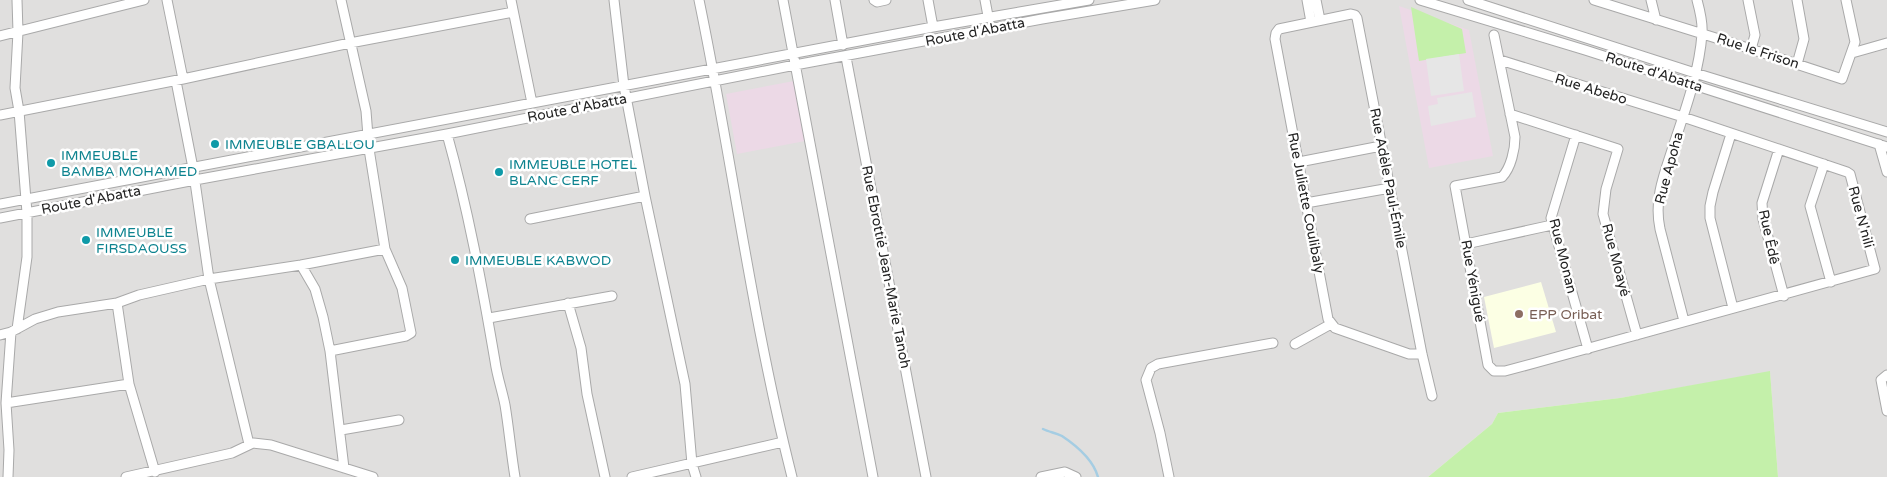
<svg xmlns="http://www.w3.org/2000/svg" width="1887" height="477" font-family="'Varela Round',sans-serif">
  <style>
    .residential { fill: #e0dfde }
    .industrial { fill: #ecd9e6 }
    .education { fill: #fcffe4 }
    .grass { fill: #c4f0aa }
    .parking { fill: #e6e6e6 }
    .lines { fill: none; stroke-linecap: round; stroke-linejoin: round }
    .stream { stroke: #a5cde3; stroke-width: 2.5 }
    .minor-casing { stroke: #a9a9a9; stroke-width: 11 }
    .minor { stroke: #fff; stroke-width: 9 }
    .culture-dot { fill: #0f9aa8; stroke: #fff; stroke-width: 2 }
    .education-dot { fill: #8d6e63; stroke: #fff; stroke-width: 2 }
    .labels { text-anchor: middle; dominant-baseline: central; stroke-width: 5; stroke-linejoin: round; paint-order: stroke }
    .street-label { font-size: 14px; fill: #222; stroke: #fff }
    .culture-label { font-size: 14px; fill: #0d838f; stroke: #fff; text-anchor: start }
    .education-label { font-size: 14px; fill: #785e54; stroke: #fff; text-anchor: start }
  </style>
  <rect width="100%" height="100%" fill="#f2f0e8"/>
  <path class="residential" d="M0 0H1887V477H1778L1770 372 1620 398 1498 413 1492 424 1428 477H0Z"/>
  <path class="industrial" d="M1399 6 1469 30 1493 156 1429 168Z
    M794 81 805 141 737 154 726 94Z"/>
  <path class="education" d="M1541 282 1556 332 1494 348 1484 297Z"/>
  <path class="grass" d="M1411 7 1462 29 1466 53 1419 61Z
    M1770 371 1778 477H1428L1492 424 1498 413 1620 398Z"/>
  <path class="parking" d="M1459 54 1464 91 1431 96 1426 59Z
    M1472 92 1476 117 1431 126 1428 106 1438 104 1437 98Z"/>
  <g class="lines">
    <path class="stream" d="M1043 429C1049 432 1056 433 1062 436 1077 446 1093 459 1098 477"/>
    <defs>
      <path id="minor" d="M167 0 183 79
        M511 0 532 103
        M614 0 624 86 645 196 685 384 692 464 696 477
        M699 0C732 159 752 320 792 477
        M783 0 873 477
        M835 0 843 45
        M874 0 877 2 886 0
        M928 0 933 27
        M985 0 988 16
        M1307 0 1311 22
        M1316 0 1320 20
        M1420 0 1585 50 1887 147
        M1468 0 1695 73 1887 132
        M1594 0 1751 49 1842 79 1855 42 1846 0
        M1651 0 1656 20
        M1748 0 1755 35 1751 49
        M1797 0 1804 39 1797 64
        M1494 35 1515 137C1515 149 1511 168 1502 177L1455 186 1488 365 1494 371H1505L1535 363 1875 269 1850 174 1847 172 1683 117 1500 60
        M0 36 144 0
        M1852 53 1887 43
        M846 57 926 477
        M176 81 193 168 209 279 249 444
        M1510 114 1618 149 1606 189 1603 214 1637 335
        M0 115 183 79 350 43 513 12
        M447 134C468 209 482 285 495 361 497 376 502 390 505 405 509 429 511 453 515 477
        M1731 134 1713 192 1710 206V218L1733 308
        M1576 135 1551 218 1588 349
        M1879 144 1887 172
        M1779 149 1762 203 1763 219 1784 296
        M1299 162 1381 146
        M1824 164 1810 206 1831 282
        M1306 203 1390 188
        M0 204 933 27 1089 0
        M0 218 195 180 447 134 795 65 1042 19 1155 0
        M530 219 645 196
        M1466 244 1552 225
        M301 265 315 289 323 317 330 351 344 468
        M117 303 129 384 155 472
        M568 303 581 348 587 394 605 477
        M489 318 612 296
        M1684 321 1660 229C1654 201 1663 177 1672 150 1684 113 1699 74 1702 34 1703 23 1700 11 1697 0
        M17 329 27 257V213L19 111 15 88 18 32 17 0
        M0 335 11 332 35 319 58 312 117 303 139 295 209 279 301 265 385 249
        M1295 344 1331 324
        M330 351 406 336 411 333 402 288 385 249 369 149 366 111 341 0
        M1422 354H1409L1335 328 1328 319 1275 39 1276 33 1279 29 1351 14 1355 15 1357 18 1422 354 1432 396
        M1887 375 1881 380 1887 411
        M6 403 129 384
        M341 430 399 420
        M8 477 9 450 6 403 11 332
        M126 477 232 453 253 443 271 445 373 477
        M632 477 783 442
        M1041 477 1065 472 1076 477
        M1169 477 1160 433 1146 380 1151 368 1158 364 1273 343"/>
    </defs>
    <use href="#minor" class="minor-casing"/>
    <use href="#minor" class="minor"/>
  </g>
  <g class="culture-dot">
    <circle cx="215" cy="144" r="5"/>
    <circle cx="51" cy="163" r="5"/>
    <circle cx="499" cy="172" r="5"/>
    <circle cx="86" cy="240" r="5"/>
    <circle cx="455" cy="260" r="5"/>
  </g>
  <circle class="education-dot" cx="1519" cy="314" r="5"/>
  <g class="labels">
    <g class="street-label">
      <text transform="translate(975 32) rotate(-11)">Route d'Abatta</text>
      <text transform="translate(1758 51) rotate(18)">Rue le Frison</text>
      <text transform="translate(1654 72) rotate(18)">Route d'Abatta</text>
      <text transform="translate(1591 89) rotate(17)">Rue Abebo</text>
      <text transform="translate(577 108) rotate(-11)">Route d'Abatta</text>
      <text transform="translate(1669 168) rotate(-75)">Rue Apoha</text>
      <text transform="translate(1388 178) rotate(79)">Rue Adèle Paul-Émile</text>
      <text transform="translate(91 200) rotate(-11)">Route d'Abatta</text>
      <text transform="translate(1306 203) rotate(79)">Rue Juliette Coulibaly</text>
      <text transform="translate(1861 217) rotate(75)">Rue N'nili</text>
      <text transform="translate(1769 237) rotate(78)">Rue Êdê</text>
      <text transform="translate(1563 256) rotate(76)">Rue Monan</text>
      <text transform="translate(1616 260) rotate(75)">Rue Moayé</text>
      <text transform="translate(886 267) rotate(79)">Rue Ebrottié Jean-Marie Tanoh</text>
      <text transform="translate(1473 281) rotate(80)">Rue Yénigué</text>
    </g>
    <g class="culture-label">
      <text x="225" y="144">IMMEUBLE GBALLOU</text>
      <text x="61" y="155">IMMEUBLE<tspan x="61" dy="16">BAMBA MOHAMED</tspan></text>
      <text x="509" y="164">IMMEUBLE HOTEL<tspan x="509" dy="16">BLANC CERF</tspan></text>
      <text x="96" y="232">IMMEUBLE<tspan x="96" dy="16">FIRSDAOUSS</tspan></text>
      <text x="465" y="260">IMMEUBLE KABWOD</text>
    </g>
    <g class="education-label">
      <text x="1529" y="314">EPP Oribat</text>
    </g>
  </g>
</svg>
